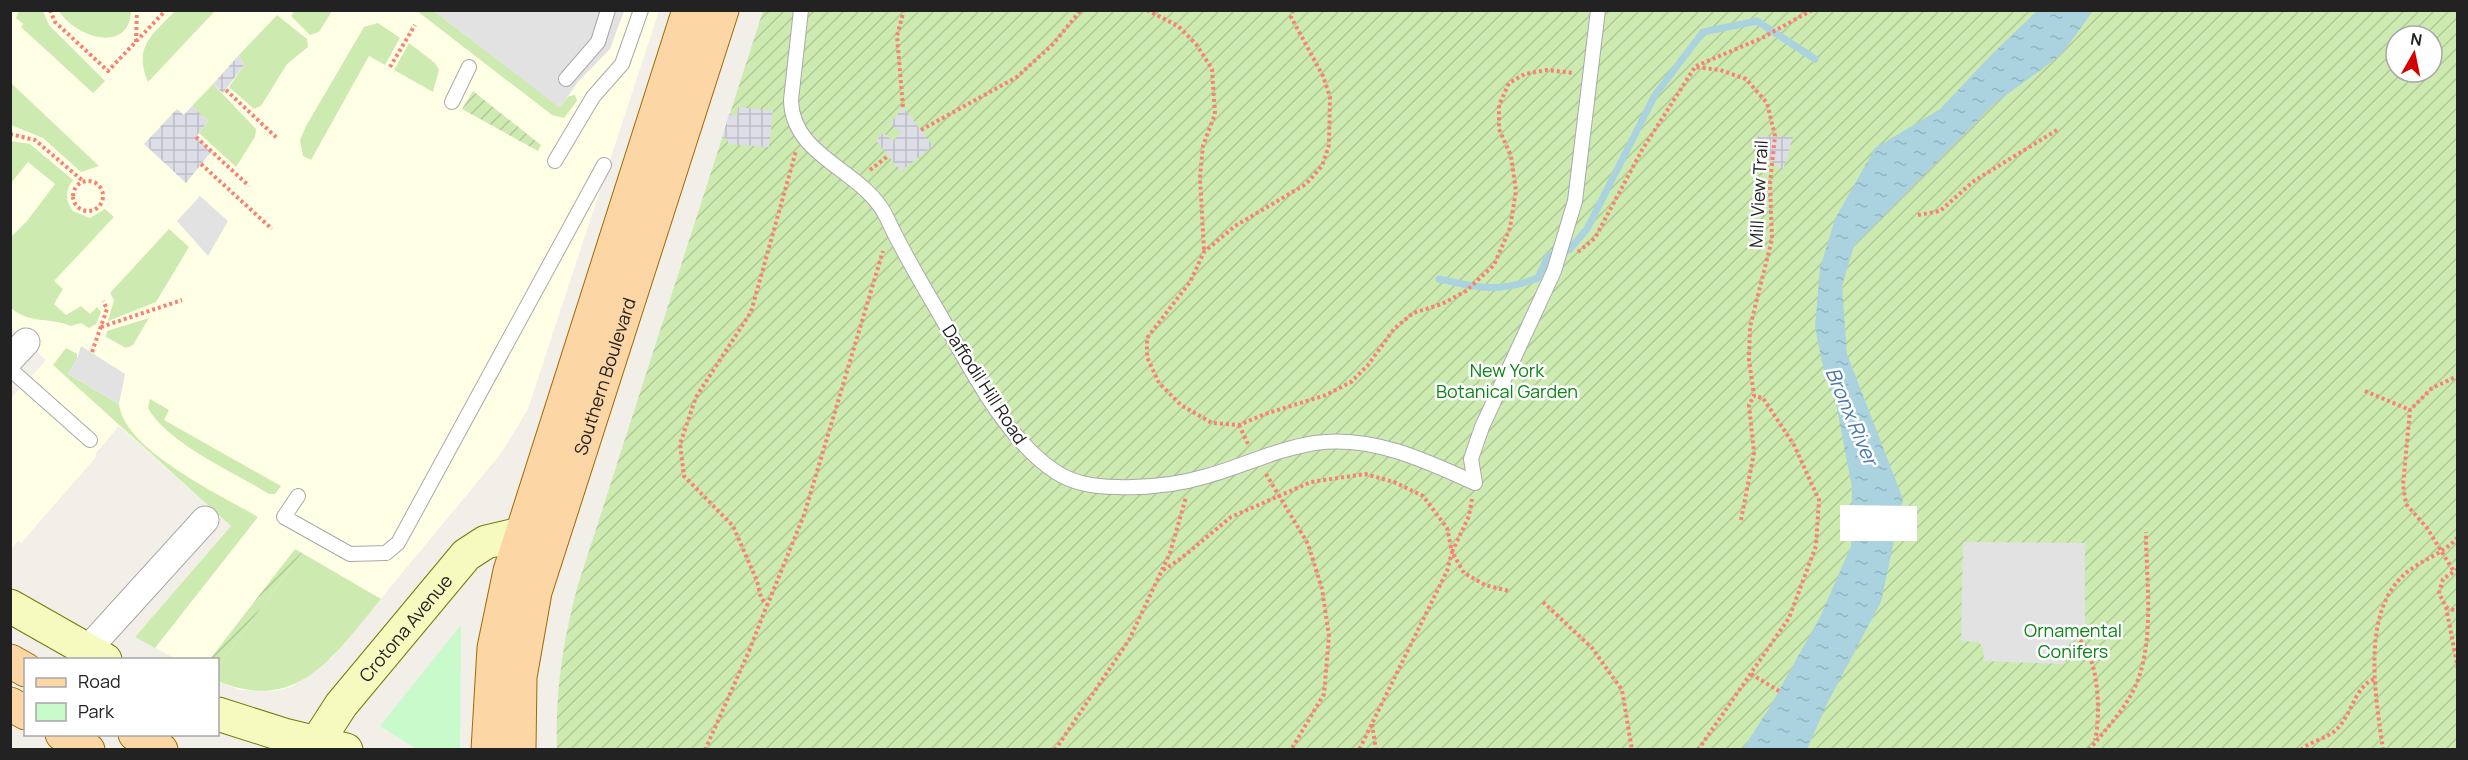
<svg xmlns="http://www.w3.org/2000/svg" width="2468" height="760" font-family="Manrope,sans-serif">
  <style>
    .education { fill: #ffffe5 }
    .grass { fill: #cdebb0 }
    .park { fill: #c8facc }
    .garden { fill: url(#garden-furrows); fill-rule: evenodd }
    .parking { fill: #e2e2e2 }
    .plaza { fill: url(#plaza-grid) }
    .water { fill: url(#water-ripples) }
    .pier { fill: #fff }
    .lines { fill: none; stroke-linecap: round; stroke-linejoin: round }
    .stream { stroke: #aad3df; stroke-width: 7 }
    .lane-casing { stroke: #a9a9a9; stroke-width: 16 }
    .street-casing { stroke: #a9a9a9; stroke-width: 29 }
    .secondary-casing { stroke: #707d05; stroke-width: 35 }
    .primary-casing { stroke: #a06b00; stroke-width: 35 }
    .path { stroke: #fa8072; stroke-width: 4; stroke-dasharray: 3 3; stroke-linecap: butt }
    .lane { stroke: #fff; stroke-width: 14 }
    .street { stroke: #fff; stroke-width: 27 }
    .secondary { stroke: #f7fabf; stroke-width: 33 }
    .primary { stroke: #fcd6a4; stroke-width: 33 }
    .path-bridge { stroke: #fa8072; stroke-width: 4; stroke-dasharray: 3 3; stroke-linecap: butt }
    .labels { text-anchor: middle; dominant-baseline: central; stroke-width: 5; stroke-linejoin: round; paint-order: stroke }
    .street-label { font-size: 18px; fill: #222; stroke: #fff }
    .park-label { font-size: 18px; fill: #0c8416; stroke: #fff }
    .water-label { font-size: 20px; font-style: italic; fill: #4a7aab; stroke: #fff }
  </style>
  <defs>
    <pattern id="garden-furrows" width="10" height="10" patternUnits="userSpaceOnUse" patternTransform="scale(1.5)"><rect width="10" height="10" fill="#cdebb0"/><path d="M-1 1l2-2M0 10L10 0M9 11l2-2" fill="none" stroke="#b0c997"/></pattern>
    <pattern id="plaza-grid" width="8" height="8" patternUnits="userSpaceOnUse" patternTransform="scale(1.5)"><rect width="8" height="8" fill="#dddde8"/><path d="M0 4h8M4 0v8" fill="none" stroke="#bdbdc7"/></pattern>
    <pattern id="water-ripples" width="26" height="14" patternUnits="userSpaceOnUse" patternTransform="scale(1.5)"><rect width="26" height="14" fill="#aad3df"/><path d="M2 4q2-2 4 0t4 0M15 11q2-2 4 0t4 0" fill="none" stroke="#92b5bf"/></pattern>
  </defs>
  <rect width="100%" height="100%" fill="#f2efe9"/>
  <path class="education" d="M11 11H659L528 409 502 452 332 658 293 686 277 691 239 690 218 681V660L176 659 135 637 231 526 119 426 96 453V457L35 527 21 543 18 541 11 549V399L19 389 28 392 36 382 31 377 46 360 11 328Z"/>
  <path class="grass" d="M295 10H332V11L319 32 310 35 291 16Z
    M19 11H43L49 25 105 81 93 93 21 27 23 24 16 18Z
    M59 11H131C129 55 75 37 59 11Z
    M175 11H215L148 82C133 47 152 35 175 11Z
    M417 11H434L560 107 569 96 575 95 577 101 564 118 552 115Z
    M277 15 307 39 308 47 287 64 261 106 254 109 229 87 244 65 239 55Z
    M378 23 400 38 385 65 369 56 311 160 303 156 300 140 306 126 364 27Z
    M409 43 435 63 439 70 433 92 394 70Z
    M11 83 99 166 81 172 43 138 11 125Z
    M213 84 256 129 255 137 236 167 199 133 208 121 192 106Z
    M11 141 30 144 73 180C65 190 65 200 73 211L90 218 105 209 114 217 54 281 63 289 54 304 66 315 81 306 90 314 97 307 101 312 96 324 89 328 81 323 71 326C49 317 29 324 11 308V237L27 221 55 184 28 162 11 183Z
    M169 229 189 247 156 302 108 321 114 300 110 293Z
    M149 318 133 345 126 348 106 337 107 331Z
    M66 348 77 354V359L68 374 119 404C124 450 221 495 258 517L155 648 135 637 231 526 53 365Z
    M150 399 169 410 164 420 281 486 275 494H269C234 472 168 444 148 408Z
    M302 553 381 599C335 654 299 715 218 681V666Z"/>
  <path class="park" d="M461 625 460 749H417L380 726Z"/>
  <path class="garden" d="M763 11H2457V749L557 750C555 692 563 640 578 585ZM2396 36H2432V72H2396Z
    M473 91 541 145 538 151 462 109Z
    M295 549 302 553 218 666V660L210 659Z"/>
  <path class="parking" d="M434 11H624L610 49 577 83 560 108Z
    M200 196 228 221 208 256 177 221Z
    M81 346 125 374 119 404 68 374 77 359Z
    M1963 542 2085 543V639L2075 640 2065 647 2064 664 1984 661 1983 649 1979 642 1961 641Z"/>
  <path class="plaza" d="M239 55 244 65 223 93 213 84Z
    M192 106 208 121 196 137 211 152 186 183 144 144 177 109 184 115Z
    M738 107 773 111 769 147 728 144V139L722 138 729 114 737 116Z
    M903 107 933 146 901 171 876 141 883 133 893 141 901 132 890 124Z
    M1758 136 1793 137 1783 170 1754 148Z"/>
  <path class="water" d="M2037 11H2093L2061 55 1993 105 1854 246 1842 286 1847 354 1903 499 1881 602 1828 702 1807 749 1742 750 1768 710 1820 617 1851 546 1852 488 1835 398 1825 377 1815 327 1820 268 1835 219 1875 148 1940 109 1992 54Z"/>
  <path class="pier" d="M1840 505 1917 506V541H1840Z"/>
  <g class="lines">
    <path class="stream" d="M1439 279C1478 288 1499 293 1538 278L1548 256 1569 250 1587 229 1655 95 1703 32 1757 21 1815 59"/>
    <defs>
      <path id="lane" d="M801 10 791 100C792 158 865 170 887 218 902 251 921 282 939 313 969 366 1005 439 1056 472 1074 484 1097 487 1117 487 1147 488 1177 485 1207 476 1243 466 1277 449 1315 443 1371 435 1425 460 1475 483
        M566 79 598 42 608 10
        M452 102 469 67
        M555 161 593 97 622 64 641 10
        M10 369 90 440
        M1475 483 1471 459 1482 427 1554 271 1575 201 1598 10
        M298 496 284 517 350 554 386 553 398 543 604 165"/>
      <path id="street" d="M10 359 26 342
        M87 650 205 520"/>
      <g id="secondary">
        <path d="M10 606 105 660"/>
        <path d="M218 714 284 735 346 750"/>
        <path id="s1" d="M312 750 341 705 466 555 486 542 521 534"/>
      </g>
      <g id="primary">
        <path d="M10 661 26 670"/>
        <path d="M10 704 26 713"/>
        <path d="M62 734 88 750"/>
        <path d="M135 734 161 750"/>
        <path d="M488 750 494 648 510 571 689 10"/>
        <path id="s2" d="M519 750 520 677 535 592 722 10"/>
      </g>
    </defs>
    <use href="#lane" class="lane-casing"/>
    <use href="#street" class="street-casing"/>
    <use href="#secondary" class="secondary-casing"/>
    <use href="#primary" class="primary-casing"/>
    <path class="path" d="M50 10 55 22 108 71 166 10
      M1147 10 1178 26 1196 44 1212 69 1215 114 1203 146 1200 177 1204 251
      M1293 10 1291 17 1323 76 1330 97 1329 145 1322 166 1306 184 1235 226 1204 252 1190 282 1147 338V357L1159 383 1181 405 1212 423 1239 425 1265 414 1326 395 1351 382 1368 365 1394 329 1413 313 1442 304 1466 291 1494 265 1510 228 1516 191 1511 156 1499 129V105L1509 83 1525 74 1547 70 1574 73
      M136 42 137 10
      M1696 66 1762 38 1812 10
      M390 67 415 25
      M226 90 277 138
      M903 107 897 36 904 10
      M921 130 1017 77 1053 44 1081 10
      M10 134 35 140 83 181
      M196 137 249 186
      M870 170 888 156
      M73 196a15 15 0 1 1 30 0a15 15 0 1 1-30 0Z
      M1918 215 1940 211 1974 181 2057 130
      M1578 252 1595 238 1642 150 1695 67 1720 70 1746 79 1767 103 1775 136 1770 184 1772 239 1750 327 1749 360 1754 396 1749 405 1754 453 1741 520
      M101 327 182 300
      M92 352 107 309 103 301
      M2365 391 2410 410
      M1239 425 1248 444
      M1266 474 1308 544 1322 589 1329 636 1324 694 1291 750
      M1472 499 1469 516 1452 552 1464 573 1485 585 1509 591
      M2458 569 2443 579 2439 593 2446 607 2458 612
      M1163 570 1179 560 1231 517 1311 482 1365 474 1394 482 1423 496 1447 528 1452 552 1447 571 1359 750
      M2453 570 2427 528 2406 504 2403 485 2410 410 2432 388 2458 376
      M1543 602 1592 648 1622 690 1632 750
      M767 606 804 515 883 251
      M2446 607 2458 669
      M2059 629C2065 632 2075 635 2080 640 2099 660 2101 715 2095 740
      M749 651 767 605 761 598 757 581 733 526 684 476 680 444 696 397 751 312 796 151
      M1751 674 1779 691
      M1372 724 1376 750
      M705 750 750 649
      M1055 750 1129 640 1170 553 1186 497
      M1698 750 1789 618 1816 546 1819 500 1794 445 1763 398 1754 396
      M2089 750C2104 731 2122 713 2133 691 2156 645 2146 582 2146 532
      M2301 750C2311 740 2328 739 2338 728 2352 713 2355 687 2374 679
      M2383 750C2376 698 2360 613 2405 574 2420 560 2444 554 2458 537"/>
    <use href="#lane" class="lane"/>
    <use href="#street" class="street"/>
    <use href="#secondary" class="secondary"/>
    <use href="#primary" class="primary"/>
    <path class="path-bridge" d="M201 164 272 229"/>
  </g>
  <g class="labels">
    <g class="street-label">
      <text transform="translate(1758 194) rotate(-87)">Mill View Trail</text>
      <text stroke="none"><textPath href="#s2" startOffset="386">Southern Boulevard</textPath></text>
      <text transform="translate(985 384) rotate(57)">Daffodil Hill Road</text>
      <text stroke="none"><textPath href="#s1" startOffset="154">Crotona Avenue</textPath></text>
    </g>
    <g class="park-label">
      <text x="1507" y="370">New York<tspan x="1507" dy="21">Botanical Garden</tspan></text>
      <text x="2073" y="630">Ornamental<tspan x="2073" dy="21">Conifers</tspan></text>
    </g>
    <g class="water-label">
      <text transform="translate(1852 416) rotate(67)">Bronx River</text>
    </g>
  </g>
  <rect width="2468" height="760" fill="none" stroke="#222222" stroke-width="24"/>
  <rect x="24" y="658" width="195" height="78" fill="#ffffff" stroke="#a7a7a7" stroke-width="1.5"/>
  <rect x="36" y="678" width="30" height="9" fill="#fcd6a4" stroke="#a7a7a7" stroke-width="1.5"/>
  <text x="78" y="688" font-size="18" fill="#222222">Road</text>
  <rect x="36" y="703" width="30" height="18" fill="#c8facc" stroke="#a7a7a7" stroke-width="1.5"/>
  <text x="78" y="718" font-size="18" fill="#222222">Park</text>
  <g transform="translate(2414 54) rotate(9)"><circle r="28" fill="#ffffff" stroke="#a7a7a7" stroke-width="1.5"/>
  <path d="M0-4.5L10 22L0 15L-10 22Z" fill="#d40000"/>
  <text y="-9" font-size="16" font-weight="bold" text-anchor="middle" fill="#222222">N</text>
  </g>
</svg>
